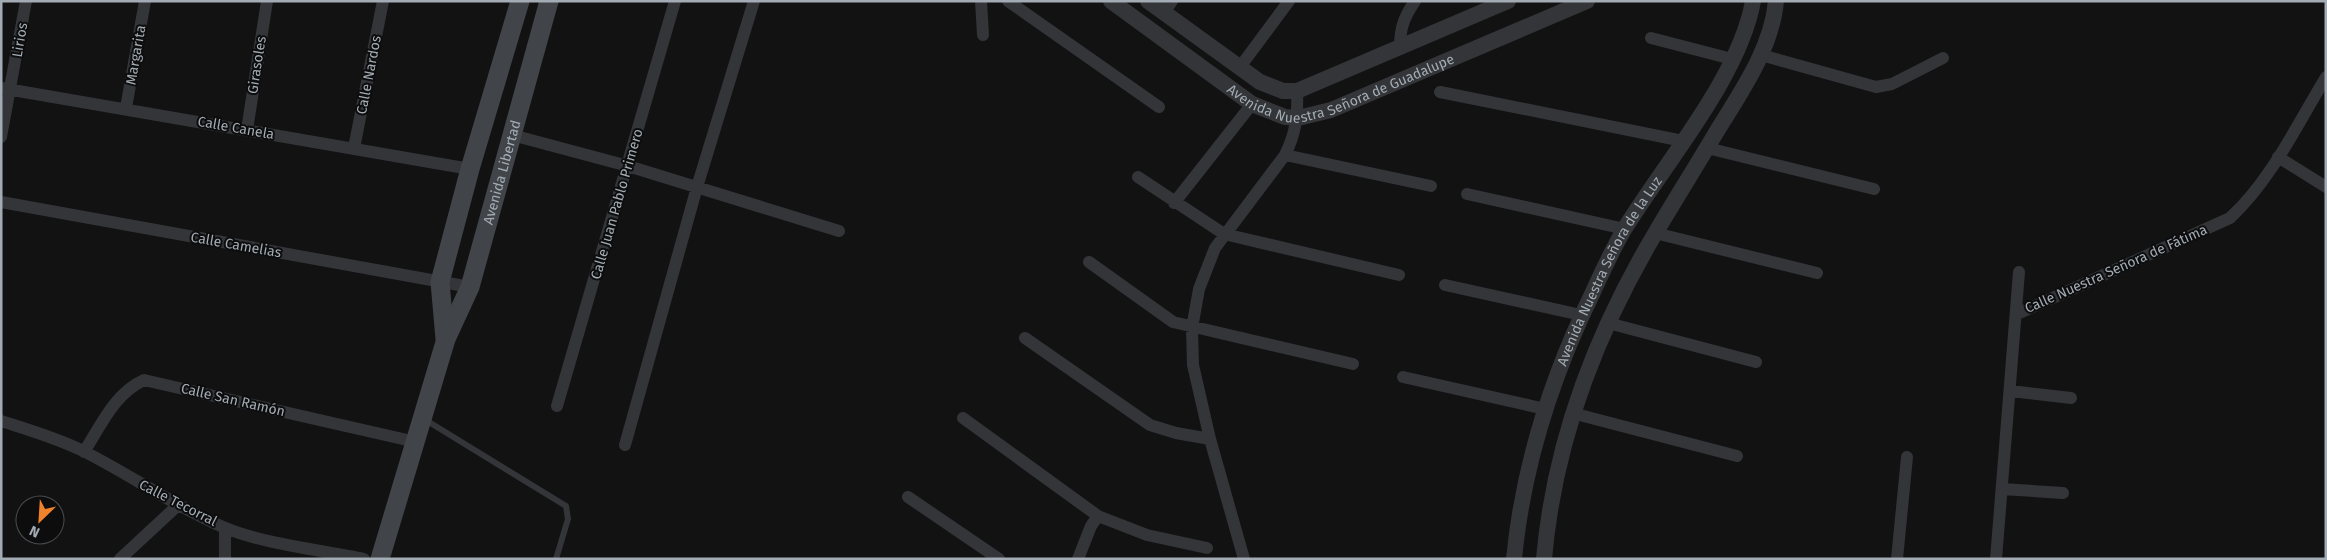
<svg xmlns="http://www.w3.org/2000/svg" width="2327" height="560" font-family="'Fira Sans',sans-serif">
  <style>
    .lines { fill: none; stroke-linecap: round; stroke-linejoin: round }
    .service { stroke: #333538; stroke-width: 6 }
    .minor { stroke: #333538; stroke-width: 12 }
    .tertiary { stroke: #333538; stroke-width: 16 }
    .secondary { stroke: #414448; stroke-width: 19 }
    .labels { text-anchor: middle; dominant-baseline: central; stroke-width: 4; stroke-linejoin: round; paint-order: stroke }
    .street-label { font-size: 14px; fill: #a3acb4; stroke: #0d0d0e }
  </style>
  <rect width="100%" height="100%" fill="#121213"/>
  <g class="lines">
    <path class="service" d="M424 419 566 506 568 519 556 559"/>
    <path class="minor" d="M981 1 983 35
      M1008 1 1159 107
      M1164 13 1172 1
      M1651 38 1732 59
      M1400 47C1400 28 1404 17 1415 1
      M1761 55 1876 87 1892 84 1943 58
      M1240 67 1289 1
      M1 88 470 169
      M1440 92 1683 141
      M126 108 145 1
      M247 130 267 1
      M512 135 628 166 839 231
      M1 137 26 1
      M354 148 383 1
      M1707 148 1874 189
      M1285 155 1431 186
      M2278 157 2326 187
      M1138 177 1224 234 1399 275
      M1467 194 1625 229
      M1 202 470 287
      M1174 203 1252 104
      M1655 233 1817 273
      M1089 262 1173 322 1353 364
      M1445 285 1581 315
      M2017 314 2230 218C2271 180 2297 125 2326 77
      M1608 323 1756 362
      M1025 338 1150 425 1176 433 1210 439
      M1403 377 1545 409
      M2011 391 2071 398
      M557 406 675 1
      M1572 413 1737 456
      M963 418 1098 516 1147 535 1207 548
      M1 421C29 430 57 438 83 451 131 475 174 506 223 527 263 544 321 550 364 559
      M625 445 697 187 754 1
      M84 452C101 425 115 393 144 380L416 442
      M2002 489 2063 493
      M908 497 999 559
      M225 528V559
      M120 559 177 506
      M1078 559 1091 526 1098 516
      M1244 559 1210 439 1193 365 1192 328 1199 289 1215 248 1285 155C1296 133 1298 115 1297 91
      M1897 559 1907 457
      M1996 559 2019 272"/>
    <g class="tertiary">
      <path id="s1" d="M1111 1 1252 104 1285 117 1298 118 1331 110 1587 1"/>
      <path d="M1148 1 1260 82 1283 91H1297L1508 1"/>
      <path id="s2" d="M1514 559C1523 465 1552 376 1593 292 1603 270 1613 248 1625 228 1665 163 1740 76 1753 1"/>
      <path d="M1544 559C1554 443 1597 331 1656 232 1676 198 1697 165 1717 131 1741 92 1772 48 1776 1"/>
    </g>
    <g class="secondary">
      <path d="M445 339 440 282 470 169 520 1"/>
      <path id="s3" d="M380 559 446 339 470 287 549 1"/>
    </g>
  </g>
  <g class="labels">
    <g class="street-label">
      <text transform="translate(20 40) rotate(-80)">Lirios</text>
      <text transform="translate(136 55) rotate(-80)">Margarita</text>
      <text transform="translate(257 65) rotate(-81)">Girasoles</text>
      <text stroke="none"><textPath href="#s1" startOffset="268">Avenida Nuestra Señora de Guadalupe</textPath></text>
      <text transform="translate(369 75) rotate(-79)">Calle Nardos</text>
      <text transform="translate(236 128) rotate(10)">Calle Canela</text>
      <text stroke="none"><textPath href="#s3" startOffset="406">Avenida Libertad</textPath></text>
      <text transform="translate(617 204) rotate(-74)">Calle Juan Pablo Primero</text>
      <text transform="translate(236 245) rotate(10)">Calle Camelias</text>
      <text transform="translate(2116 269) rotate(-24)">Calle Nuestra Señora de Fátima</text>
      <text stroke="none"><textPath href="#s2" startOffset="306">Avenida Nuestra Señora de la Luz</textPath></text>
      <text transform="translate(233 400) rotate(13)">Calle San Ramón</text>
      <text transform="translate(178 503) rotate(27)">Calle Tecorral</text>
    </g>
  </g>
  <rect width="2327" height="560" fill="none" stroke="#a3acb4" stroke-width="5"/>
  <g transform="translate(40 520) rotate(205)"><circle r="24" fill="#0d0d0e" stroke="#494d50"/>
  <path d="M0-4L9 19L0 12L-9 19Z" fill="#f1822c"/>
  <text y="-8" font-size="14" font-weight="bold" text-anchor="middle" fill="#a3acb4">N</text>
  </g>
</svg>
